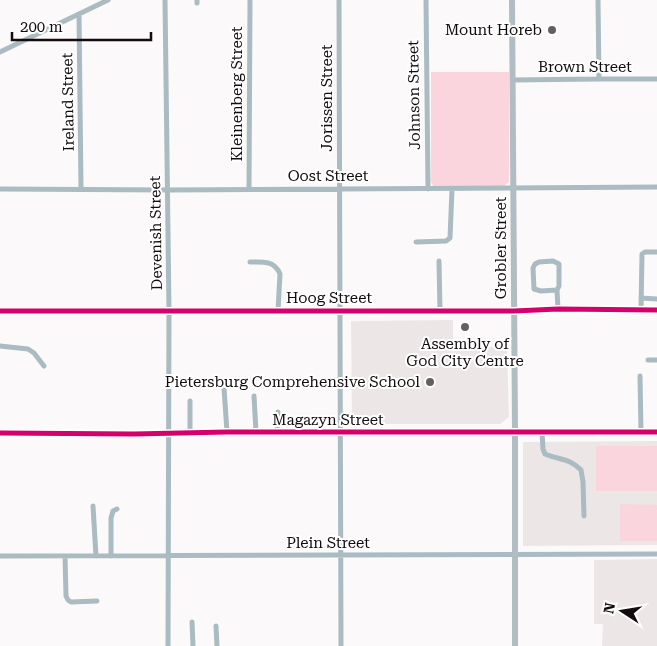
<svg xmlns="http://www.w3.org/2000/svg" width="657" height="646" font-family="'Roboto Serif',serif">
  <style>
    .built { fill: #ede6e7 }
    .green { fill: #fad5dd }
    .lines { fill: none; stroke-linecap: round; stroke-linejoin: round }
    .minor { stroke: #aabbc2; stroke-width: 5 }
    .major { stroke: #b0bdc3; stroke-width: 6 }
    .cycleway-casing { stroke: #fff; stroke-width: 8 }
    .cycleway { stroke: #d6006c; stroke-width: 5 }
    .poi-dot { fill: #655f61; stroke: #fff; stroke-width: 2 }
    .labels { text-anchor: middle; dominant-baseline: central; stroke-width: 4; stroke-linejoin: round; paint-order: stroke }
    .poi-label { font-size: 15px; fill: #130c0e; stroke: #fff; text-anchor: end }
    .street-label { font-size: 15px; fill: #130c0e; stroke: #fff }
  </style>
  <rect width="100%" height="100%" fill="#fcf9fa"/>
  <path class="built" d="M453 320V347H507L509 417 500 424H352L351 321Z
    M657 441V545L523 546V442Z
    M657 559V646H602L603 624H594V560Z"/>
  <path class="green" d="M431 72H509V182L504 186H433L431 182Z
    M596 446H657V491H596Z
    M620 504 657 505V541H620Z"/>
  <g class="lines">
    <path class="minor" d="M165 0 169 311 168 646
      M197 0V3
      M339 0 341 646
      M426 0 428 189
      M598 0 599 79
      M79 14 81 189
      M0 52 108 0
      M513 80 599 79H657
      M0 189 168 190 657 187
      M249 189 250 0
      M416 242 446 241 450 238 452 189
      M439 261 440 311
      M250 262C262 262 274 260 280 274L278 311
      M557 290 541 291 534 289 533 268 535 264 539 262 553 261 559 264V286L557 290 558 309
      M641 298 657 299
      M641 310 642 254 645 252H657
      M0 311H514L558 309 657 310
      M0 346 28 349 34 353 44 366
      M648 360H657
      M640 376 641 432
      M224 388 227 432
      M254 396 256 432
      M190 401V432
      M542 432 543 449 545 454C559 460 570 458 581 470L583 482 584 516
      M0 433 134 434 227 432H657
      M277 433 278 412
      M93 506 96 556
      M0 556 657 554
      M65 556 66 596 68 600 71 602 97 601
      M111 556V518L113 511 117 509
      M192 622 193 646
      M216 626 217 646"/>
    <path class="major" d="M512 0 515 432V646"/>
    <defs>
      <path id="cycleway" d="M0 311H514L558 309 657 310
        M0 433 134 434 227 432H657"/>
    </defs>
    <use href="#cycleway" class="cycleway-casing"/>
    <use href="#cycleway" class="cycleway"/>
  </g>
  <g class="poi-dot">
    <circle cx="552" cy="30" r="5"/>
    <circle cx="465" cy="327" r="5"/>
    <circle cx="430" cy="382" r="5"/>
  </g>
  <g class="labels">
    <g class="poi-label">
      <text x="542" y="30">Mount Horeb</text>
      <text x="465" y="344" text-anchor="middle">Assembly of<tspan x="465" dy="17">God City Centre</tspan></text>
      <text x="420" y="382">Pietersburg Comprehensive School</text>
    </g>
    <g class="street-label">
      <text x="585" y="67">Brown Street</text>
      <text transform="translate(237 94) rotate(-90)">Kleinenberg Street</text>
      <text transform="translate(414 95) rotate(-91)">Johnson Street</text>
      <text transform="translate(327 98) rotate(-90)">Jorissen Street</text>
      <text transform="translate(68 102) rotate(-91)">Ireland Street</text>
      <text x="328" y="176">Oost Street</text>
      <text transform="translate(156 233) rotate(-91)">Devenish Street</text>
      <text transform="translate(501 248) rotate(-90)">Grobler Street</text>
      <text x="329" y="298">Hoog Street</text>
      <text x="328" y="420">Magazyn Street</text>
      <text x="328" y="543">Plein Street</text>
    </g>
  </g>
  <g transform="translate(622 611) rotate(282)" stroke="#ffffff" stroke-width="4" paint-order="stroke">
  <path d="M0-4L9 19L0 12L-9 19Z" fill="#130c0e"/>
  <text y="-8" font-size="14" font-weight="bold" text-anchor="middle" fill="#130c0e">N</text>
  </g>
  <path d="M12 32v8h139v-8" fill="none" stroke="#130c0e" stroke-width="2.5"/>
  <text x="20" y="32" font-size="15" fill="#130c0e" stroke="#ffffff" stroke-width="4" paint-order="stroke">200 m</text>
</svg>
